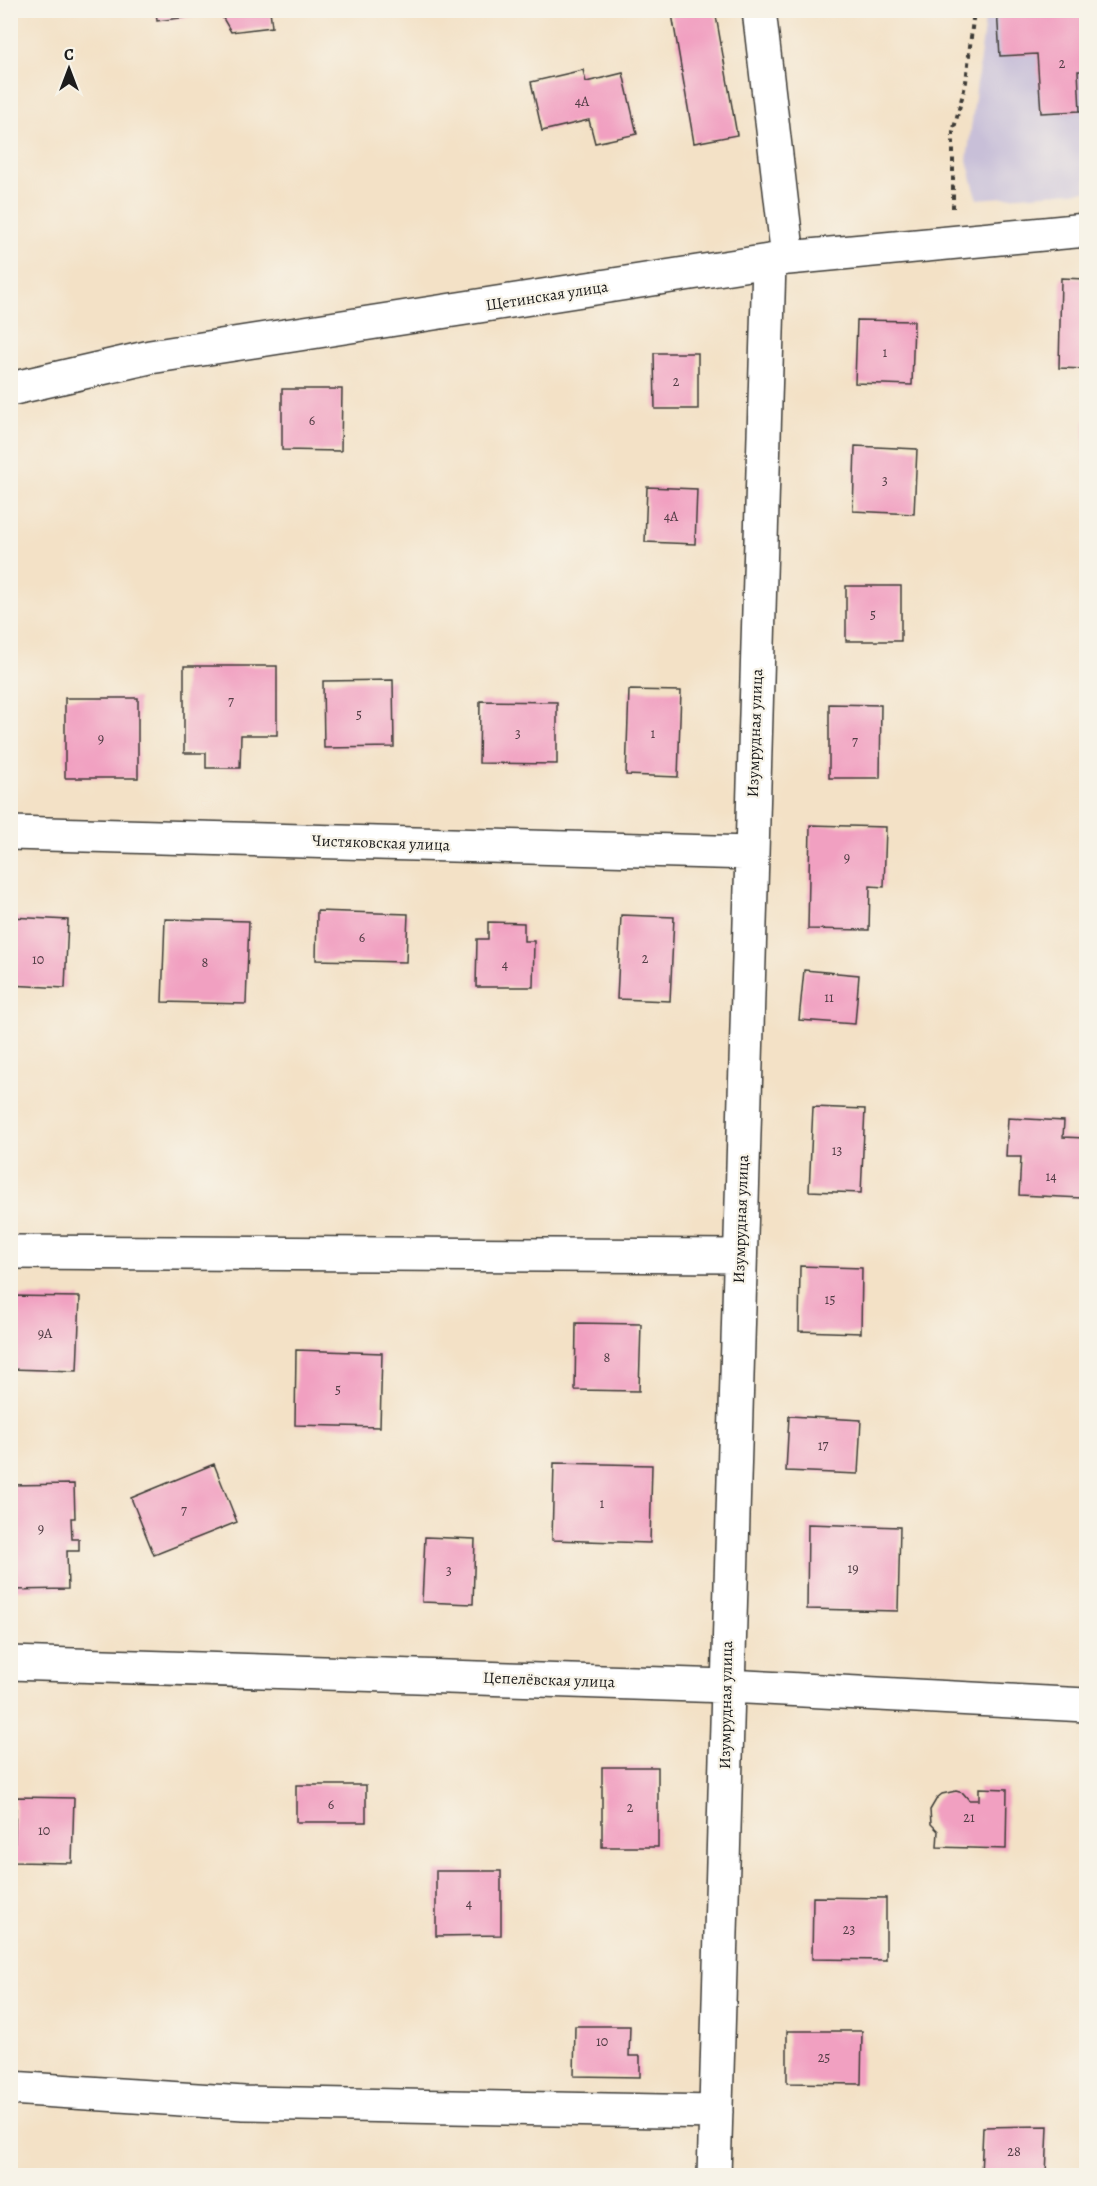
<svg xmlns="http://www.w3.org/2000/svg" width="1097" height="2186" font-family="Alegreya,serif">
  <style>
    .industrial { fill: #c8bfd8 }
    .building { fill: #f1a0c1 }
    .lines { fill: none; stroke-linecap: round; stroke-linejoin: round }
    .minor-casing { stroke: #3c3a36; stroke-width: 36 }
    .path { stroke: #3c3a36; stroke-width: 4; stroke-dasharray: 4.5 4.5; stroke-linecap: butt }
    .minor { stroke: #fff; stroke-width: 33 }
    .labels { text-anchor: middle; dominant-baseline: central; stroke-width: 4.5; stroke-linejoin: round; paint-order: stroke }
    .number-label { font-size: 14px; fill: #513d45 }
    .street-label { font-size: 16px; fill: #1c1c1c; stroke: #f7f3e8 }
  </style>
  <rect width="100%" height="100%" fill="#f7f3e8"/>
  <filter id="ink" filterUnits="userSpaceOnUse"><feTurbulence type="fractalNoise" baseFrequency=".0167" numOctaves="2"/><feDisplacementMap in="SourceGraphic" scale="12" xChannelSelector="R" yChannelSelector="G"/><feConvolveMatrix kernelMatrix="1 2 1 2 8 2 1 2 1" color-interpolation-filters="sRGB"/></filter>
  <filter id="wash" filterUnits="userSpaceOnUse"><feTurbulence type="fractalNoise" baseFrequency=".008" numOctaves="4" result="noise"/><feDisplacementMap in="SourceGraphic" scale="24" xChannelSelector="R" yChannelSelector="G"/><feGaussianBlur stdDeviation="1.35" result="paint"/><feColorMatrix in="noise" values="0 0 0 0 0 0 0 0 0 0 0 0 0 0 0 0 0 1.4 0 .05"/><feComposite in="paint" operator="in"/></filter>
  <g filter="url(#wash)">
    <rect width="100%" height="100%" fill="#f3e1c6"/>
    <path class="industrial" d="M986 11H1086V191L977 199 967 160Z"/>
    <g id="blocks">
      <path class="building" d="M156 10H270L272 27 231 32 220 13 157 21Z
        M692 10H715L737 135 694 143 672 14Z
        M997 10H1086V71H1078L1080 111 1041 113 1037 54 1000 56Z
        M583 70 586 82 623 73 637 134 595 143 589 120 542 131 531 82Z
        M1061 278 1086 279V369L1059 368Z
        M857 320 914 321 912 385 855 383Z
        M654 353H698V409H655Z
        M282 389H342L341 451 282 450Z
        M1084 421H1086V465H1084Z
        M855 446 917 449 914 514 853 511Z
        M647 487 697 489 695 544 645 542Z
        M846 586H901V641H846Z
        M184 666H277V735H241L240 768H206V753H184Z
        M393 680 394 747 324 748 323 681Z
        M629 690 681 691 678 777 626 775Z
        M65 698H138V778H65Z
        M480 701 557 702V764L479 763Z
        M829 704 881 705 880 778H829Z
        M810 825 886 827 884 887 870 886 869 930 808 929Z
        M317 911 408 914 406 962 316 960Z
        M621 915 674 917 670 1001 617 999Z
        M11 917 68 920 65 988 10 985Z
        M165 919 249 921 246 1004 162 1002Z
        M488 922 524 923V941H534L533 987H476L477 939H488Z
        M804 970 859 975 855 1024 799 1020Z
        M813 1107 865 1109 861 1193 809 1191Z
        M1008 1118 1064 1121 1063 1137 1085 1138 1082 1198 1019 1195 1021 1157H1006Z
        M800 1266 862 1268 861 1333 799 1331Z
        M10 1296 80 1297 77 1371 10 1369Z
        M576 1323 641 1324 639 1391 575 1390Z
        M296 1350 382 1353 380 1427 295 1425Z
        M789 1416 861 1420 858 1474 786 1471Z
        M554 1463 652 1465 650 1543 552 1540Z
        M214 1464 237 1522 154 1555 131 1498Z
        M74 1484 75 1518H71L72 1539H79V1551H67L68 1589 10 1590V1485Z
        M808 1524 900 1527 898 1611 807 1609Z
        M425 1537 475 1539 473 1604 422 1602Z
        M602 1767H658V1847H602Z
        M296 1785H366V1822H296Z
        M979 1788 1007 1789 1006 1849 937 1847 938 1831 931 1824 930 1810 937 1798 942 1794 956 1791 963 1793 969 1800H979Z
        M16 1797 74 1798 72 1863 14 1862Z
        M436 1871H501V1935L436 1936Z
        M813 1897 886 1898V1960L812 1959Z
        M575 2026H630L629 2056H640V2077L574 2076Z
        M787 2031H862L861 2084 787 2083Z
        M1048 2126 1046 2176H981L983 2127Z"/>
    </g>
  </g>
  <g filter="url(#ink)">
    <use href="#blocks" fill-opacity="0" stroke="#3c3a36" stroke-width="1.5"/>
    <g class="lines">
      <defs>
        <path id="minor" d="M759 10 788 258
          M10 389 150 357 788 258 1086 230
          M10 833 752 853
          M10 1252 739 1256
          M10 1663 727 1686 1086 1705
          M10 2088 244 2103 716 2112
          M714 2176 769 262"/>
      </defs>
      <use href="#minor" class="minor-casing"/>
      <path class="path" d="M953 208V132L966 82 974 10"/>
      <use href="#minor" class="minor"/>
    </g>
  </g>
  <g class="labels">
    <g class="number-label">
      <text x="1062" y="63">2</text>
      <text x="582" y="101">4А</text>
      <text x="885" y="352">1</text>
      <text x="676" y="381">2</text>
      <text x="312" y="420">6</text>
      <text x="885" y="480">3</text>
      <text x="671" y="516">4А</text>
      <text x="873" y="614">5</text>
      <text x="231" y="701">7</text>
      <text x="359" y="714">5</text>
      <text x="518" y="733">3</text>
      <text x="653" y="733">1</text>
      <text x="101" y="738">9</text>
      <text x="855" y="741">7</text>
      <text x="847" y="857">9</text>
      <text x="362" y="937">6</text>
      <text x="645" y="958">2</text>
      <text x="38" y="959">10</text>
      <text x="205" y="962">8</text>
      <text x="505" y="964">4</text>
      <text x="829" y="997">11</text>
      <text x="837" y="1150">13</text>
      <text x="1051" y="1176">14</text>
      <text x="830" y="1299">15</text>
      <text x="45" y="1333">9А</text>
      <text x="607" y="1357">8</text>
      <text x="338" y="1389">5</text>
      <text x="823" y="1445">17</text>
      <text x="602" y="1503">1</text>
      <text x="184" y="1510">7</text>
      <text x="41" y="1528">9</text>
      <text x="853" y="1568">19</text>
      <text x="449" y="1570">3</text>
      <text x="331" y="1804">6</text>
      <text x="630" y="1807">2</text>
      <text x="969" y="1817">21</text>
      <text x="44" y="1830">10</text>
      <text x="469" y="1903">4</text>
      <text x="849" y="1929">23</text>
      <text x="602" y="2041">10</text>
      <text x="824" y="2057">25</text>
      <text x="1014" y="2151">28</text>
    </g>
    <g class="street-label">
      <text transform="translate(547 296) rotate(-9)">Щетинская улица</text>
      <text transform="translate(755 733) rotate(-88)">Изумрудная улица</text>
      <text transform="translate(381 843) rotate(2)">Чистяковская улица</text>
      <text transform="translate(741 1219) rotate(-88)">Изумрудная улица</text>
      <text transform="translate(549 1680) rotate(2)">Цепелёвская улица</text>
      <text transform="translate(726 1705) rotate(-89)">Изумрудная улица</text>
    </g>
  </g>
  <rect width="1097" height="2186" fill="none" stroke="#f7f3e8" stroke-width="36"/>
  <g transform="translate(69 69)" stroke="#f7f3e8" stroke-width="4.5" paint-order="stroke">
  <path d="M0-4.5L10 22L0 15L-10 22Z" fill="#1c1c1c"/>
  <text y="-9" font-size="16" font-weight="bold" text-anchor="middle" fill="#1c1c1c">С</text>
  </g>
</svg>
